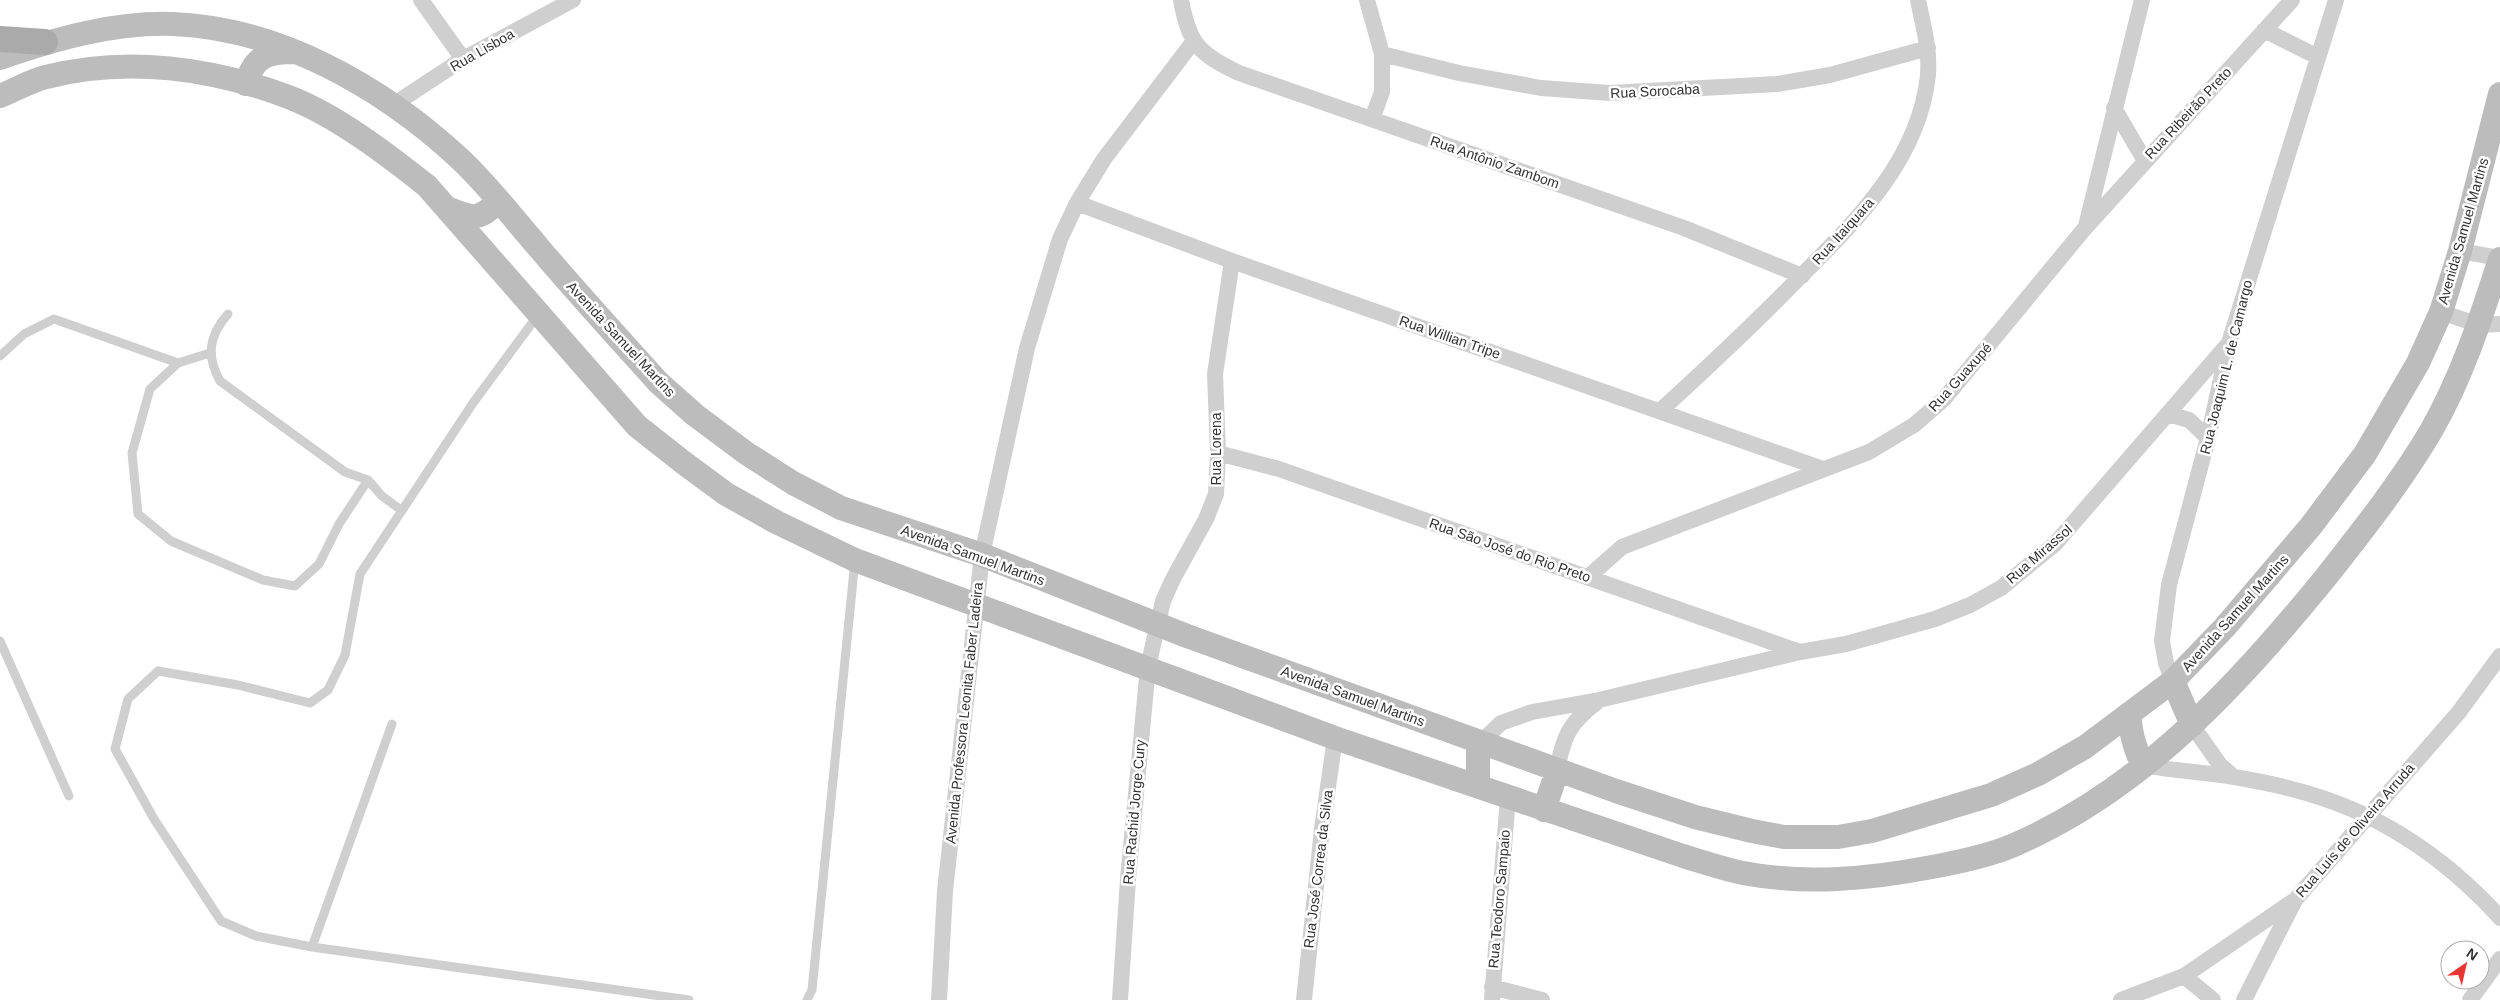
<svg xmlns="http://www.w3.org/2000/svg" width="2500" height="1000" font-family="Helvetica,sans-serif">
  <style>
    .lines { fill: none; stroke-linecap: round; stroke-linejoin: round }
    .lane { stroke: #cfcfcf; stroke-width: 9 }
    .street { stroke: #cfcfcf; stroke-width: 16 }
    .secondary { stroke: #bcbcbc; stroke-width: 24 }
    .primary { stroke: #aaa; stroke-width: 26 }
    .labels { text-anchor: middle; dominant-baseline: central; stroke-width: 5; stroke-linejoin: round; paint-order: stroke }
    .street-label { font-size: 14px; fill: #323232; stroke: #fff }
  </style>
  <rect width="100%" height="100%" fill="#fff"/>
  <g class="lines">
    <path class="lane" d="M228 314C209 335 206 356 220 381L345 472 368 480 382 496 401 510
      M538 315 473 403 360 574 345 655 328 690 310 703 238 685 158 671 128 699 115 749 154 819 221 921 256 936 312 947 689 1000
      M210 353 178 363 150 389 132 453 138 514 171 541 263 580 295 586 319 564 339 524 368 480
      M0 356 24 334 54 319 178 363
      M0 641 69 796
      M312 947 392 724
      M807 1000 812 990 855 560"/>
    <path class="street" d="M421 0 463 59
      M1181 0C1189 44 1199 54 1239 73L1684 228 1802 276
      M1367 0 1382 54V92L1372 119
      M2264 30 2318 57
      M1382 54 1459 73 1541 88 1610 93 1777 84 1830 75 1928 48
      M393 105 463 59 573 0
      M2114 108 2145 161
      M1077 203 1232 261 1823 469
      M2086 226 2142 0
      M2460 251 2500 258
      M2441 312 2479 325 2500 324
      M1660 411C1706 369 1752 326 1795 282 1853 224 1919 162 1928 75 1930 49 1923 25 1918 0
      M2168 414 2189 420 2208 438
      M1218 453 1279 469 1800 652
      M1588 577 1622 547 1869 452 1914 425 1944 399 2085 228 2292 0
      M2173 681 2166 663 2162 641 2169 585 2208 438 2229 343 2336 0
      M2192 725 2220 765 2234 777
      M1481 742 1501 723 1532 712 1599 700 1800 652 1846 644 1935 619 1970 605 2001 588 2055 544 2229 343
      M2143 765C2173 771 2204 772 2234 777 2321 791 2386 816 2454 873 2470 887 2486 901 2500 918
      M1557 771C1563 737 1569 723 1597 702
      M2184 976 2213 1000
      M1492 987 1542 1000
      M939 1000 945 891 982 555 1027 348 1060 239 1077 203 1104 159 1193 42
      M1120 1000 1128 879 1148 667 1163 601 1173 579 1206 519 1216 494 1218 453 1215 374 1232 261
      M1304 1000 1322 829 1335 738
      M1492 1000 1508 797
      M2121 1000 2184 976 2295 900 2459 712 2500 656
      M2244 1000 2294 902
      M2470 1000 2500 959"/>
    <path class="secondary" d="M0 58C55 39 114 22 173 24 279 28 382 87 459 158 488 185 513 218 539 248 578 294 619 339 659 383L695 415 746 453 793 483 841 508 982 555 1187 636 1616 791 1695 817 1752 831 1784 837H1838L1872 831 1991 795 2038 774 2085 747 2173 681 2225 627 2311 526 2365 454 2418 363 2441 312 2460 251 2500 94
      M246 84C254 57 266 52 294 52
      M0 96C15 90 30 81 46 77 127 56 213 68 291 98 337 116 388 155 427 186L637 426 684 463 726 494 776 522 855 560 1335 738 1683 856C1703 862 1723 869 1743 873 1806 885 1869 879 1932 867 1959 862 1989 856 2014 845 2143 789 2239 684 2326 577 2363 530 2401 482 2431 431 2462 377 2481 318 2500 259
      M449 209C475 219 478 220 498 202
      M2173 681 2192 725
      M2129 714C2131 733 2134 748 2143 765
      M1478 786V753L1481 742
      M1544 810 1557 771"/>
    <path class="primary" d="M0 39 45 42"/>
  </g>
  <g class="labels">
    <g class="street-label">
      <text transform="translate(482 50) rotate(-30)">Rua Lisboa</text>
      <text transform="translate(1655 91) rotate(-3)">Rua Sorocaba</text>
      <text transform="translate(2188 113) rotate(-47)">Rua Ribeirão Preto</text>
      <text transform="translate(1495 162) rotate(19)">Rua Antônio Zambom</text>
      <text transform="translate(1843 231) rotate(-48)">Rua Itaiquara</text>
      <text transform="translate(2463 231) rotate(-74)">Avenida Samuel Martins</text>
      <text transform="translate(1450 337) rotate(19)">Rua Willian Tripe</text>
      <text transform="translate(621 339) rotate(47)">Avenida Samuel Martins</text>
      <text transform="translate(2226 367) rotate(-76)">Rua Joaquim L. de Camargo</text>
      <text transform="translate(1960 377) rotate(-48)">Rua Guaxupé</text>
      <text transform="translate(1216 449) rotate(-90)">Rua Lorena</text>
      <text transform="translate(1510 550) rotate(19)">Rua São José do Rio Preto</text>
      <text transform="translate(2039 554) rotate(-41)">Rua Mirassol</text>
      <text transform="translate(973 555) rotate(20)">Avenida Samuel Martins</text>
      <text transform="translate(2235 613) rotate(-48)">Avenida Samuel Martins</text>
      <text transform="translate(1353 696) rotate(20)">Avenida Samuel Martins</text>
      <text transform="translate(964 713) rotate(-84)">Avenida Professora Leonita Faber Ladeira</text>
      <text transform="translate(1134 812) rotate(-85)">Rua Rachid Jorge Cury</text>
      <text transform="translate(2355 830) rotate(-49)">Rua Luís de Oliveira Arruda</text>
      <text transform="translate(1318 869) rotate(-83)">Rua José Correa da Silva</text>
      <text transform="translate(1499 899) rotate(-85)">Rua Teodoro Sampaio</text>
    </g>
  </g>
  <g transform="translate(2465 965) rotate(34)"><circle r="24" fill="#ffffff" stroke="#adadad"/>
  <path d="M0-4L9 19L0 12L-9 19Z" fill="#ea3633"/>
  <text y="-8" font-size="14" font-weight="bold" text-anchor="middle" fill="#323232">N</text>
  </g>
</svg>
